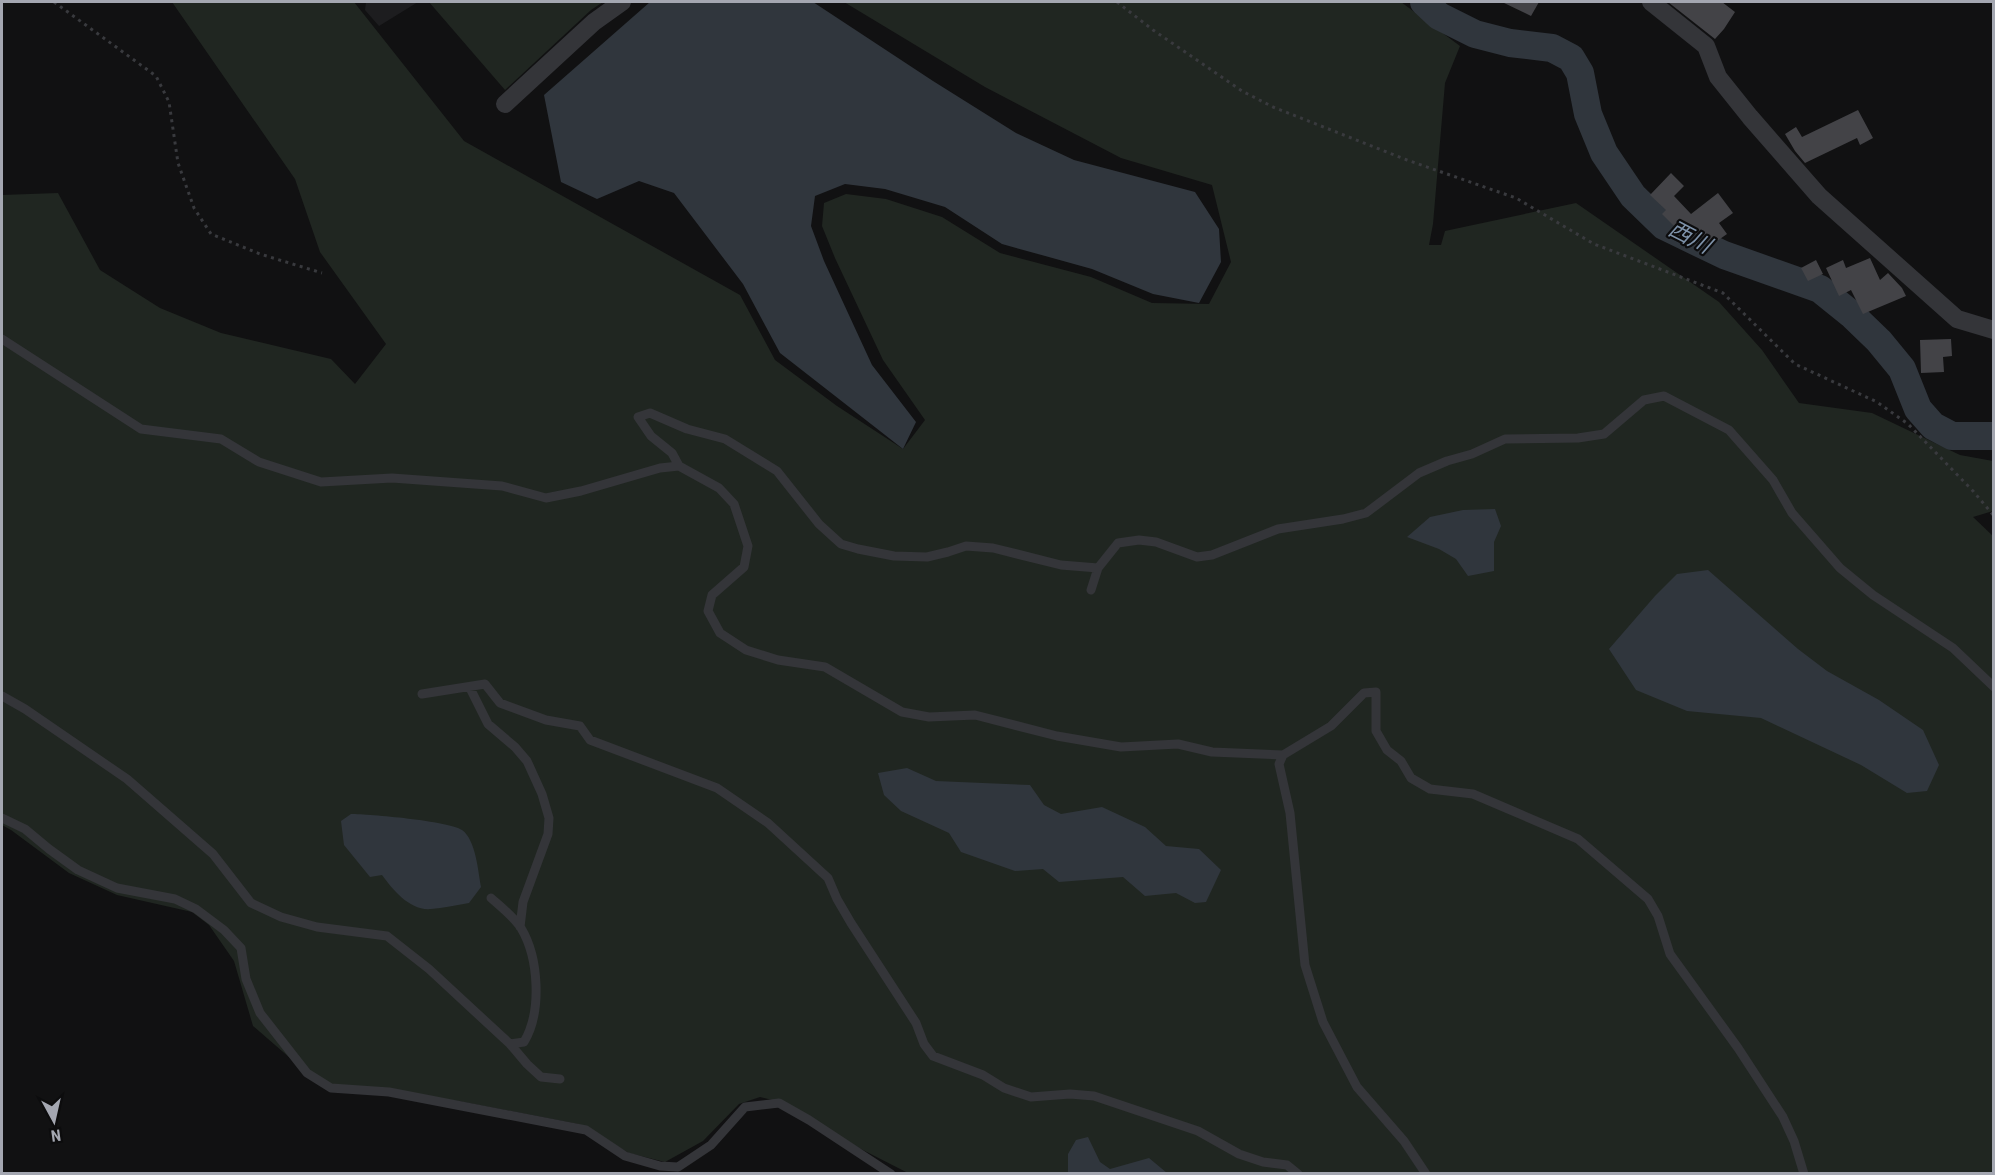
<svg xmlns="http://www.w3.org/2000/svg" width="1995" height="1175" font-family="'Roboto Condensed','Noto Sans JP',sans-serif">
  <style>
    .built { fill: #1d1d1f }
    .green { fill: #202621 }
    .water { fill: #30363d }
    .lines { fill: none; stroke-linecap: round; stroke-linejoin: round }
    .river { stroke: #30363d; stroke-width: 28 }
    .building { fill: #434347 }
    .path { stroke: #393a3e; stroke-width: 3; stroke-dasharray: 3 4.5; stroke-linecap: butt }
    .service { stroke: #343539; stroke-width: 9 }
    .minor { stroke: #343539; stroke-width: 18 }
    .labels { text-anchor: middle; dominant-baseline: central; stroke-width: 4.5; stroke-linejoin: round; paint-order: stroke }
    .water-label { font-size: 22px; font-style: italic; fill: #7e92a9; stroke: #0c0c0d }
  </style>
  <rect width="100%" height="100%" fill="#111112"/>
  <path class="built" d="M366 2H418L379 26 365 10Z"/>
  <path class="green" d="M172 2H354L464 141 740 295 775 360 837 406 903 449 925 420 883 360 835 258 822 226 824 203 846 194 886 199 942 217 1000 253 1091 277 1152 303 1209 304 1231 262 1212 185 1121 158 985 87 844 2H1401L1460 46 1445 83 1433 224 1429 245H1441L1445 231 1576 203 1719 302 1762 350 1799 403 1872 413 1960 455 1993 461V511L1973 517 1994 537 1993 1173H908L859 1148 785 1103 760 1097 739 1104 703 1141 665 1162 629 1153 578 1124 458 1101 328 1091 253 1026 234 961 209 925 192 912 117 895 69 873 11 830 2 825V195L58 193 100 270 160 308 221 333 331 359 355 384 386 344 320 252 295 179Z
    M429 2H603L591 10 505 90Z"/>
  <path class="water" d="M650 2H813L933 81 1016 133 1074 160 1195 192 1219 229 1221 262 1199 303 1153 294 1092 269 1002 244 945 207 885 189 845 184 815 196 811 226 824 261 872 365 916 422 903 449 780 353 743 284 674 193 639 181 597 199 561 182 544 95Z
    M1495 509 1501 526 1494 542V571L1468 576 1456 559 1439 549 1407 537 1430 517 1463 510Z
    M1708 570 1798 649 1827 671 1879 700 1923 730 1939 765 1927 791 1907 793 1861 765 1761 718 1687 711 1636 690 1609 649 1655 596 1677 574Z
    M907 768 936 781 1030 785 1044 805 1061 814 1102 807 1145 827 1166 846 1199 849 1221 870 1206 902 1195 903 1176 893 1145 896 1123 877 1059 882 1043 869 1015 871 961 852 949 833 901 811 884 795 878 773Z
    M351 814C369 814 449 821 462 830 476 840 478 871 481 887L469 903C456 905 443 908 431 909 410 911 393 890 382 875L370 877 344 845 341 821Z
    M1088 1137 1100 1162 1110 1169 1149 1158 1167 1173H1068V1154L1076 1140Z"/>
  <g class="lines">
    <path class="river" d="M1424 2 1439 16 1475 34 1510 43 1552 48 1571 58 1580 73 1588 114 1604 153 1633 196 1664 226 1724 255 1820 289 1851 314 1879 341 1902 369 1918 409 1933 426 1952 436H1994"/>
  </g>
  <path class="building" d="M1502 2H1539L1531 16Z
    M1668 2H1722L1735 12 1724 29 1715 39Z
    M1858 110 1873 138 1860 145 1857 138 1805 163 1795 151 1785 134 1796 127 1802 137Z
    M1671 173 1684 186 1674 196 1691 214 1718 193 1733 213 1719 223 1727 234 1710 246 1702 236 1699 238 1692 228 1684 236 1662 214 1666 210 1650 195Z
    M1870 258 1880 280 1888 273 1902 288 1906 296 1863 314 1851 290 1839 296 1826 268 1843 260 1846 268Z
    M1816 260 1823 274 1808 281 1801 268Z
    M1951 339 1952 356 1943 357 1944 372 1921 373 1920 340Z"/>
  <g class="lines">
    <path class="path" d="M54 2 156 76 169 102 178 163 194 208 211 234 260 254 322 273
      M1117 2 1153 30 1242 91 1273 107 1407 160 1516 198 1594 244 1723 293 1795 364 1877 402 1908 424 1973 491 1994 516"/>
    <path class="service" d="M2 339 141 429 221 439 259 462 321 482 392 478 502 486 546 498 581 491 660 468 679 466 719 488 734 504 748 546 744 567 712 595 708 611 720 633 746 650 778 660 825 667 902 712 929 717 975 715 1057 736 1121 747 1178 744 1212 752 1283 755 1331 726 1364 693 1376 692V731L1387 750 1401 761 1411 778 1430 789 1473 794 1578 839 1648 899 1658 916 1670 954 1738 1048 1783 1117 1794 1141 1804 1174
      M679 466 672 453 651 436 638 417 650 413 687 429 725 439 777 471 819 524 841 544 858 549 894 556 927 557 948 552 966 546 993 548 1061 565 1098 568
      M1091 590 1098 568 1118 543 1139 540 1156 542 1197 557 1212 555 1278 529 1343 519 1366 513 1419 473 1447 461 1472 454 1505 439 1578 438 1604 434 1644 400 1664 396 1729 430 1773 480 1792 513 1840 568 1873 595 1953 648 1994 687
      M470 688 488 724 515 747 527 761 542 794 549 818 548 834 523 902 520 927
      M422 694 485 684 500 703 546 720 580 726 590 740 717 788 768 823 828 878 837 899 851 923 916 1023 924 1044 933 1056 983 1075 1004 1088 1031 1097 1070 1094 1094 1096 1198 1131 1239 1154 1263 1162 1287 1165 1298 1174
      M2 696 25 709 127 779 213 854 251 903 281 917 317 927 387 936 429 969 510 1044 527 1064 541 1077 560 1079
      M1283 755 1279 764 1290 813 1305 965 1323 1022 1357 1087 1404 1141 1426 1174
      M2 818 25 829 49 849 78 870 117 888 175 899 196 909 224 930 241 948 246 979 260 1013 307 1073 331 1088 389 1092 586 1130 625 1156 660 1166 678 1167 711 1145 745 1107 779 1103 809 1120 891 1174
      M491 898C501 907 514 917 521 928 539 958 542 1012 524 1042L510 1044"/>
    <path class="minor" d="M1651 2 1706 46 1718 77 1750 117 1819 196 1957 319 1994 330
      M505 104 594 22 622 2"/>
  </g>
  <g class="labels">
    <g class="water-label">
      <text transform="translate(1690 237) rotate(27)">西川</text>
    </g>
  </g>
  <rect width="1995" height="1175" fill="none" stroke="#a4a7b1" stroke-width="6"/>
  <g transform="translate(54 1121) rotate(172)" stroke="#0c0c0d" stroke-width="4.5" paint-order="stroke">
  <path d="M0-4.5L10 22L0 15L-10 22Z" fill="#a4a7b1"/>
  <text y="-9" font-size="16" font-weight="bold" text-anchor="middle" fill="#a4a7b1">N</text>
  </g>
</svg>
